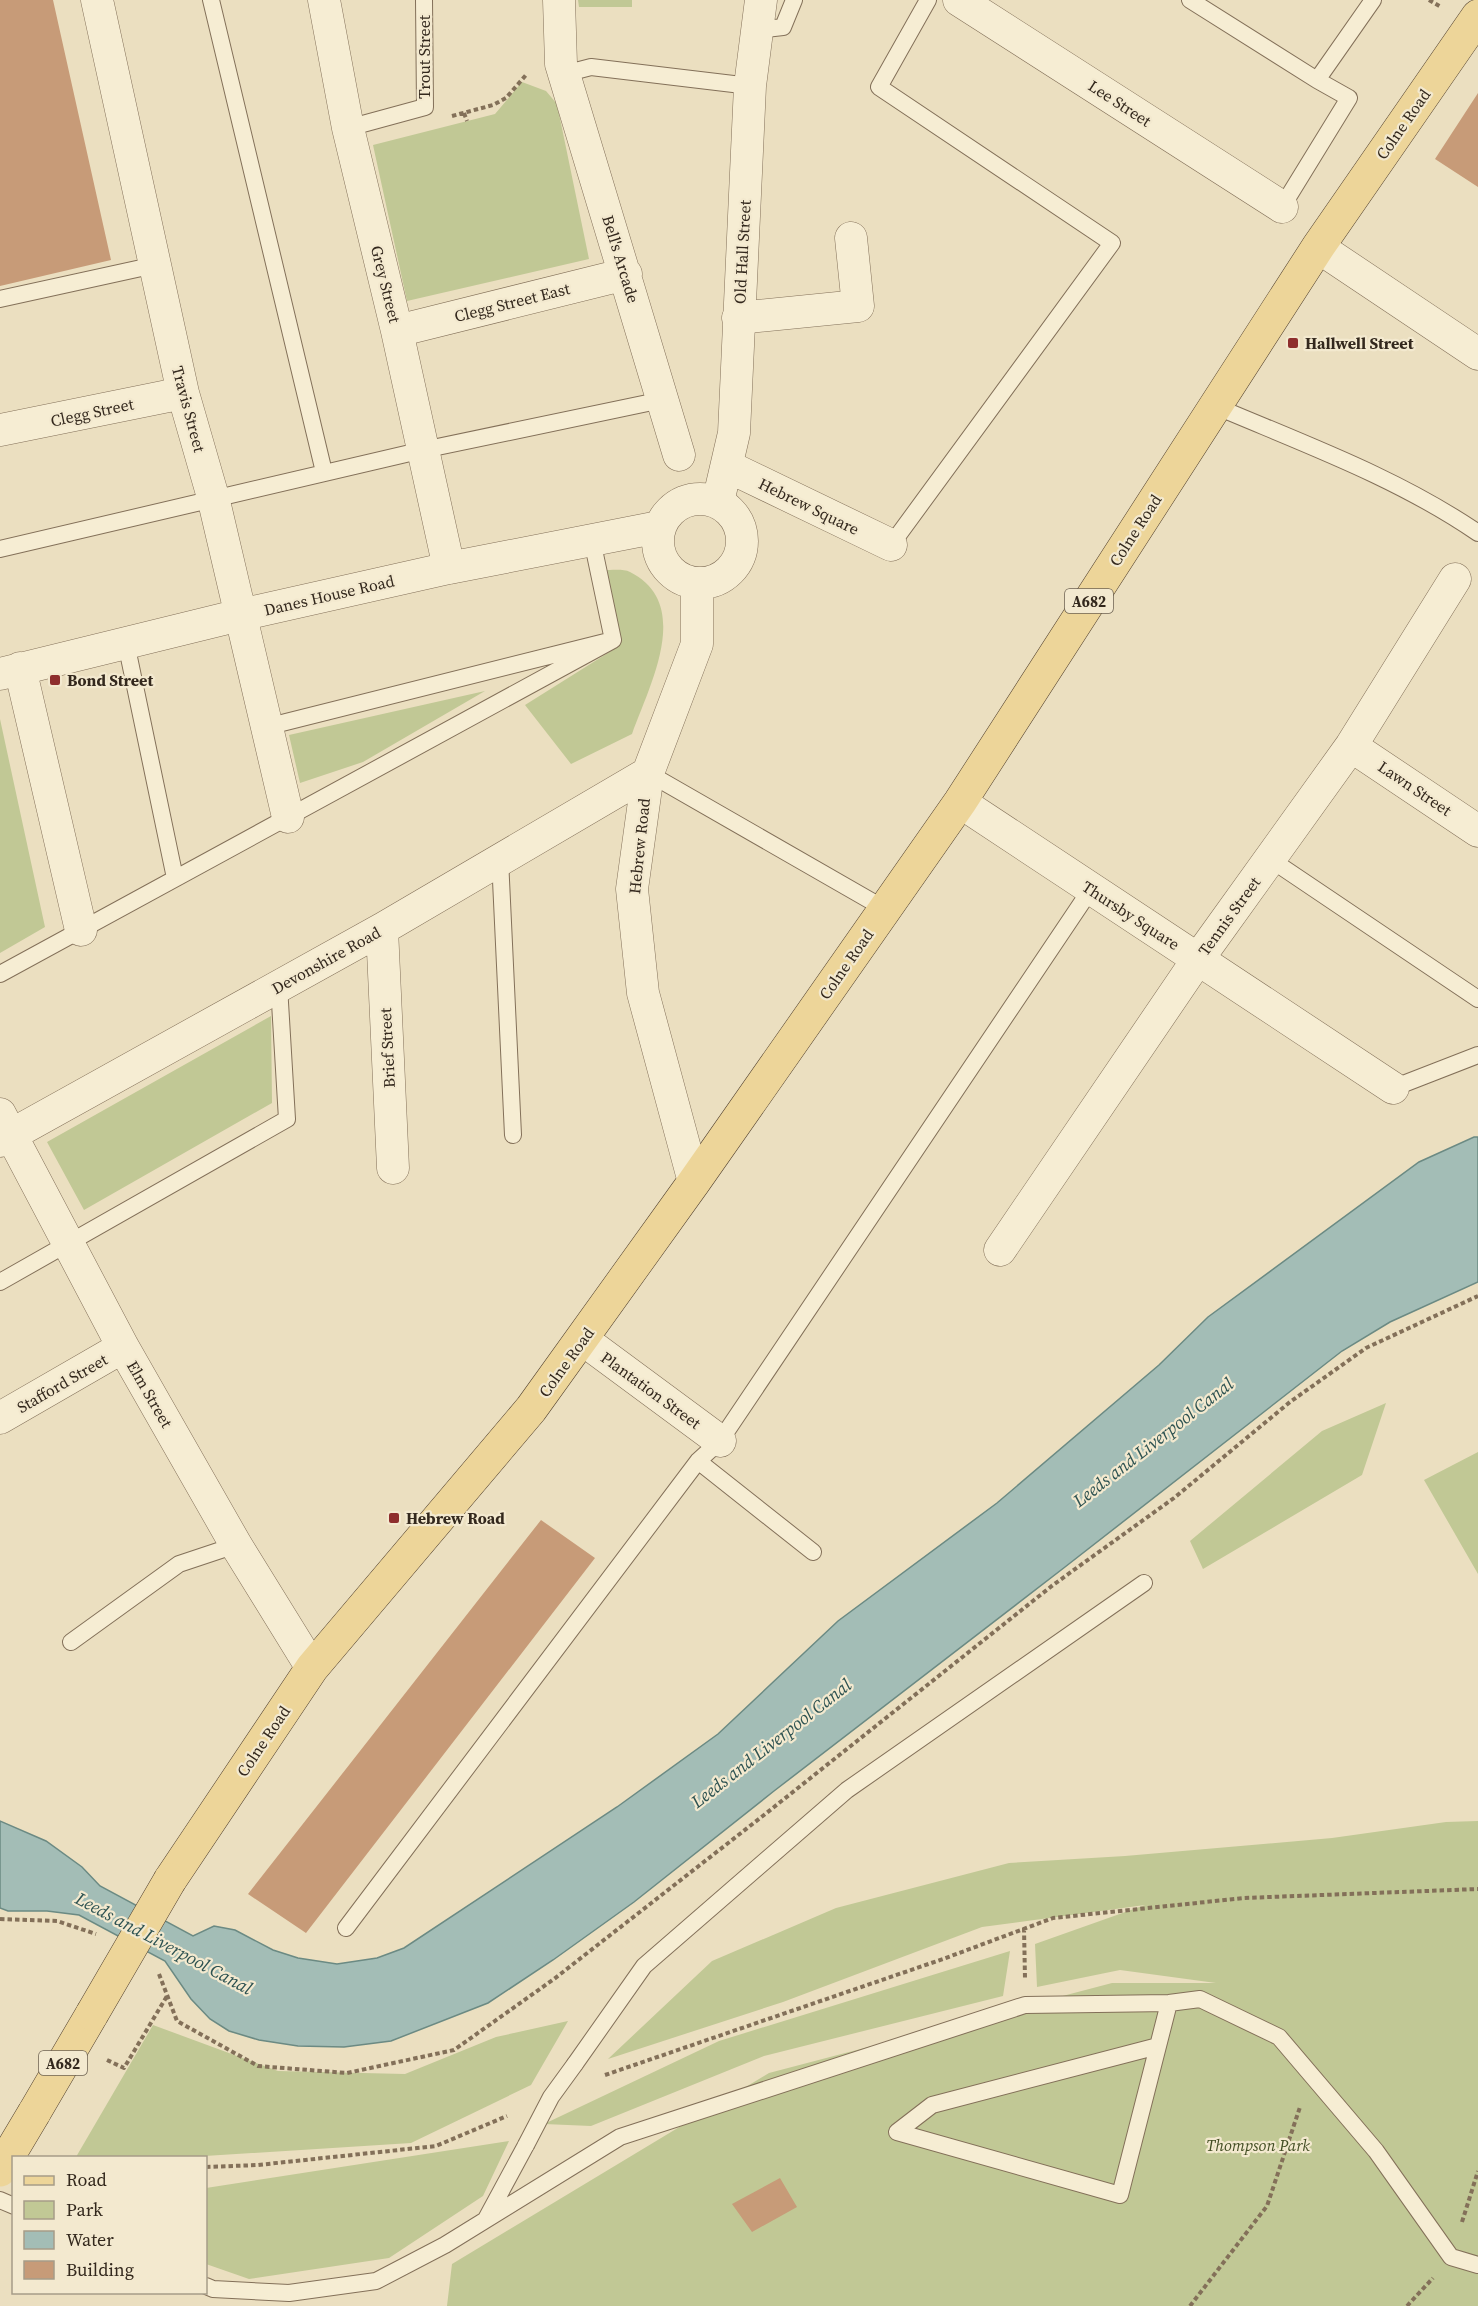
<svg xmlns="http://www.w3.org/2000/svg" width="1478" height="2306" font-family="'Source Serif 4',serif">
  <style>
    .green { fill: #c1c895 }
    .water { fill: #a3bdb6; stroke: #6b8a83; stroke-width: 1.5 }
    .building { fill: #c79b78 }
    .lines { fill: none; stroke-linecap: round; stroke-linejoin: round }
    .lane-casing { stroke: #837059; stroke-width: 18 }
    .street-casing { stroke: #837059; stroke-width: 33 }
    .primary-casing { stroke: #503f2d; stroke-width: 34 }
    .path { stroke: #837059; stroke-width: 4; stroke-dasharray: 4.5 3; stroke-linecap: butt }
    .lane { stroke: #f6edd3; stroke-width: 16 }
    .street { stroke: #f6edd3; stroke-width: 32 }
    .primary { stroke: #edd599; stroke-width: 33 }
    .lane-bridge-casing { stroke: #837059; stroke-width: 18; stroke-linecap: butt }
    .primary-bridge-casing { stroke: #503f2d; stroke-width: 34; stroke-linecap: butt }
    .lane-bridge { stroke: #f6edd3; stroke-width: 16 }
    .primary-bridge { stroke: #edd599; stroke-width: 33 }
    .poi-dot { fill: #8e2e2d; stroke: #f3e9cf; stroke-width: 2 }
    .labels { text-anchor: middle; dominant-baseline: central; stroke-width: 4.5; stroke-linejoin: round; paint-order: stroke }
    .shield { fill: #f3e9cf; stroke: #6d6252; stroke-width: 1.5 }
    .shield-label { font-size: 15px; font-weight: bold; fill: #33281d }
    .street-label { font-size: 16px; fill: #33281d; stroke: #f3e9cf }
    .poi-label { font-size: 16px; font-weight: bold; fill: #33281d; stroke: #f3e9cf; text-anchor: start }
    .park-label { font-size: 16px; font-style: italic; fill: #434e24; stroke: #f3e9cf }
    .water-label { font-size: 18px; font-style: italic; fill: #2d5251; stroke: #f3e9cf }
  </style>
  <rect width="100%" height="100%" fill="#ebdfc0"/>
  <path class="green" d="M578 0H632V7H579Z
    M522 82 546 91 557 104 589 259 407 301 373 145 495 114Z
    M598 570C607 571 622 568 630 572 694 604 649 686 632 734L571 764 525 705 619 646Z
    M485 691 363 762 300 783 289 735Z
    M0 719 45 927 0 953Z
    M271 1016 272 1103 84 1210 47 1142Z
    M1386 1403 1362 1475 1203 1569 1190 1541 1322 1431Z
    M1478 1452V1574L1424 1480Z
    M1478 1821V2306H447L452 2264 769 2073 1112 1983H1216L1120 1970 1037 1987 1035 1944 1145 1905 982 1927 783 2002 608 2059 712 1961 836 1908 1009 1863 1125 1856 1332 1838 1446 1822Z
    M1010 1951 1003 1996 764 2056 591 2126 544 2124 719 2041Z
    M568 2021 531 2085 411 2143 189 2157H76L153 2025 278 2071 405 2074 496 2037Z
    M509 2141 483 2196 389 2258 249 2279 206 2264V2188Z"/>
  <path class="water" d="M1474 1137H1478V1282L1390 1322 1342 1351 1065 1567 774 1791 634 1902 553 1960 488 2003 391 2041 344 2047 298 2046 259 2040 229 2031 210 2019 191 1999 165 1961 79 1915 47 1911H8L0 1908V1821L46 1841 82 1867 100 1886 193 1936 214 1926 235 1930 273 1950 298 1958 337 1964 377 1958 404 1948 617 1807 718 1734 838 1621 997 1503 1159 1365 1208 1317 1419 1162Z"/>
  <path class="building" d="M0 0H53L111 260 0 286Z
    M1478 93V187L1435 159Z
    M541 1520 595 1558 306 1933 248 1894Z
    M780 2178 797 2207 752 2232 732 2204Z"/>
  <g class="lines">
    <defs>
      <path id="lane" d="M211 0 324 472
        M1190 0 1317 80 1373 0
        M756 30 783 27 794 0
        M564 74 591 67 750 86
        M348 128 425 107 424 0
        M1282 207 1349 98 1317 80
        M0 299 155 265
        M1215 406C1304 444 1398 478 1478 533
        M891 545 1112 243 879 87 928 0
        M0 549 423 450 662 400
        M126 643 175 878
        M266 727 613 640 592 540
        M648 773 885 909
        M500 859 513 1135
        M1270 859 1478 999
        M0 974 613 640
        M1393 1088 1478 1055
        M0 1282 287 1119 279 986
        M698 1461 813 1552
        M71 1642 179 1564 236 1545
        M346 1928 698 1461 720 1441 1091 889
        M1158 2046 932 2105 897 2132 1120 2195 1169 2003
        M575 2064 644 1966 847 1790 1144 1583
        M0 2200 14 2206
        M486 2219 526 2145
        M206 2286 213 2289 289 2293 376 2281 445 2245 620 2137 1025 2005 1169 2003 1200 1999 1279 2037 1376 2151 1451 2257 1478 2265"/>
      <path id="street" d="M97 0 183 393 213 497 288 817
        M324 0 348 128 397 331 449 568
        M559 0 561 64 679 455
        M959 0 1282 207
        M1318 247 1478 354
        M738 318 858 306 851 238
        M397 331 626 274
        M0 430 183 393
        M727 466 891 545
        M658 541a42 42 0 1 1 84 0a42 42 0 1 1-84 0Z
        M718 502 734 433 750 86 761 0
        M20 668 81 930
        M0 674 240 615 449 568 659 527
        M1351 746 1478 831
        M960 802 1393 1088
        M382 929 393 1168
        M0 1114 123 1347 236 1545 312 1668
        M0 1141 382 929 648 773
        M694 1182 643 993 632 889 648 773 697 644V583
        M1000 1250 1198 959 1351 746 1455 579
        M582 1339 720 1441
        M0 1418 123 1347"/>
      <path id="primary" d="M170 1880 312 1668 531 1409 694 1182 960 802 1318 247 1478 16
        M34 2113 92 2014"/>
    </defs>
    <use href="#lane" class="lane-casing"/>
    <use href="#street" class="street-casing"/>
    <use href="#primary" class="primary-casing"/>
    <path class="path" d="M1429 0 1441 7
      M464 113 467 121
      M452 116 493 105 506 98 526 75
      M0 1919 57 1921 96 1934
      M1024 1928 1025 1978
      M159 1974 177 2021 258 2066 347 2073 454 2050 554 1979 764 1815 1053 1585 1174 1498 1290 1402 1366 1348 1478 1296
      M107 2060 124 2068 167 1996
      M605 2075 943 1959 1053 1918 1244 1898 1478 1889
      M206 2167 258 2165 436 2146 507 2116
      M1462 2222 1478 2171
      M1190 2306 1267 2206 1300 2107
      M1407 2306 1433 2278"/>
    <use href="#lane" class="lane"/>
    <use href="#street" class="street"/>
    <use href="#primary" class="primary"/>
    <defs>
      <path id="lane-bridge" d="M526 2145 551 2097 575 2064"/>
      <path id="primary-bridge" d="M92 2014 170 1880
        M0 2170 34 2113"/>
    </defs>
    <use href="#lane-bridge" class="lane-bridge-casing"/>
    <use href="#primary-bridge" class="primary-bridge-casing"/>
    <use href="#lane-bridge" class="lane-bridge"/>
    <use href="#primary-bridge" class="primary-bridge"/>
  </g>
  <g class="poi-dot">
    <rect x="1287" y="337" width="12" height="12" rx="3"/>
    <rect x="49" y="674" width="12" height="12" rx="3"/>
    <rect x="388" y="1512" width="12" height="12" rx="3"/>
  </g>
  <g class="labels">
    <g class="shield">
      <rect x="1065" y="589" width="48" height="24" rx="4.5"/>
      <rect x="39" y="2051" width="48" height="24" rx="4.5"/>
    </g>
    <g class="shield-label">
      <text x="1089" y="601">A682</text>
      <text x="63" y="2063">A682</text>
    </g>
    <g class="street-label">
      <text transform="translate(424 57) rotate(-90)">Trout Street</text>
      <text transform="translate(1120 103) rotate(33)">Lee Street</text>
      <text transform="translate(1403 124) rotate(-55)">Colne Road</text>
      <text transform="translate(742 252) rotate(-87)">Old Hall Street</text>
      <text transform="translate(621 259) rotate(73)">Bell's Arcade</text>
      <text transform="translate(386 284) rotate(76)">Grey Street</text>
      <text transform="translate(512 302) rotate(-14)">Clegg Street East</text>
      <text transform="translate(189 409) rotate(75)">Travis Street</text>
      <text transform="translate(92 412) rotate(-12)">Clegg Street</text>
      <text transform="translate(809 506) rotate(26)">Hebrew Square</text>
      <text transform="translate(1135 530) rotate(-57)">Colne Road</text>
      <text transform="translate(329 595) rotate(-13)">Danes House Road</text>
      <text transform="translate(1415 788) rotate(34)">Lawn Street</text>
      <text transform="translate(639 846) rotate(-84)">Hebrew Road</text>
      <text transform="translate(1131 915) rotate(33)">Thursby Square</text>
      <text transform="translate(1229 916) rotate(-54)">Tennis Street</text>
      <text transform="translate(326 960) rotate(-29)">Devonshire Road</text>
      <text transform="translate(846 964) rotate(-55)">Colne Road</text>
      <text transform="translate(387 1048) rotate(-93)">Brief Street</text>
      <text transform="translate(566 1362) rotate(-54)">Colne Road</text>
      <text transform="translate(62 1383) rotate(-30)">Stafford Street</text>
      <text transform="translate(651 1390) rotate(36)">Plantation Street</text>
      <text transform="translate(150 1394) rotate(60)">Elm Street</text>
      <text transform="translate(263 1741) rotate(-56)">Colne Road</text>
    </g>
    <g class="poi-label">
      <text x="1305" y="343">Hallwell Street</text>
      <text x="67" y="680">Bond Street</text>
      <text x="406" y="1518">Hebrew Road</text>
    </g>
    <g class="park-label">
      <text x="1258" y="2145">Thompson Park</text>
    </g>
    <g class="water-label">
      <text transform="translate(1153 1442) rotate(-38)">Leeds and Liverpool Canal</text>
      <text transform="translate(771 1743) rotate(-38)">Leeds and Liverpool Canal</text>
      <text transform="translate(164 1943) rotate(28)">Leeds and Liverpool Canal</text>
    </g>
  </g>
  <rect x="12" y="2156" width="195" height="138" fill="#f3e9cf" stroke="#a69c88" stroke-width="1.5"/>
  <rect x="24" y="2176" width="30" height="9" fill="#edd599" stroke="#a69c88" stroke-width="1.5"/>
  <text x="66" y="2186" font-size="18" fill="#33281d">Road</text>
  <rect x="24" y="2201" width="30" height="18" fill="#c1c895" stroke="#a69c88" stroke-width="1.5"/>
  <text x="66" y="2216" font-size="18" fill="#33281d">Park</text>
  <rect x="24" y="2231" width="30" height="18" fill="#a3bdb6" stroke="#a69c88" stroke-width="1.5"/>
  <text x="66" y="2246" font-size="18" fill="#33281d">Water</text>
  <rect x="24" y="2261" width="30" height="18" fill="#c79b78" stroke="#a69c88" stroke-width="1.5"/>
  <text x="66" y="2276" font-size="18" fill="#33281d">Building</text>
</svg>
